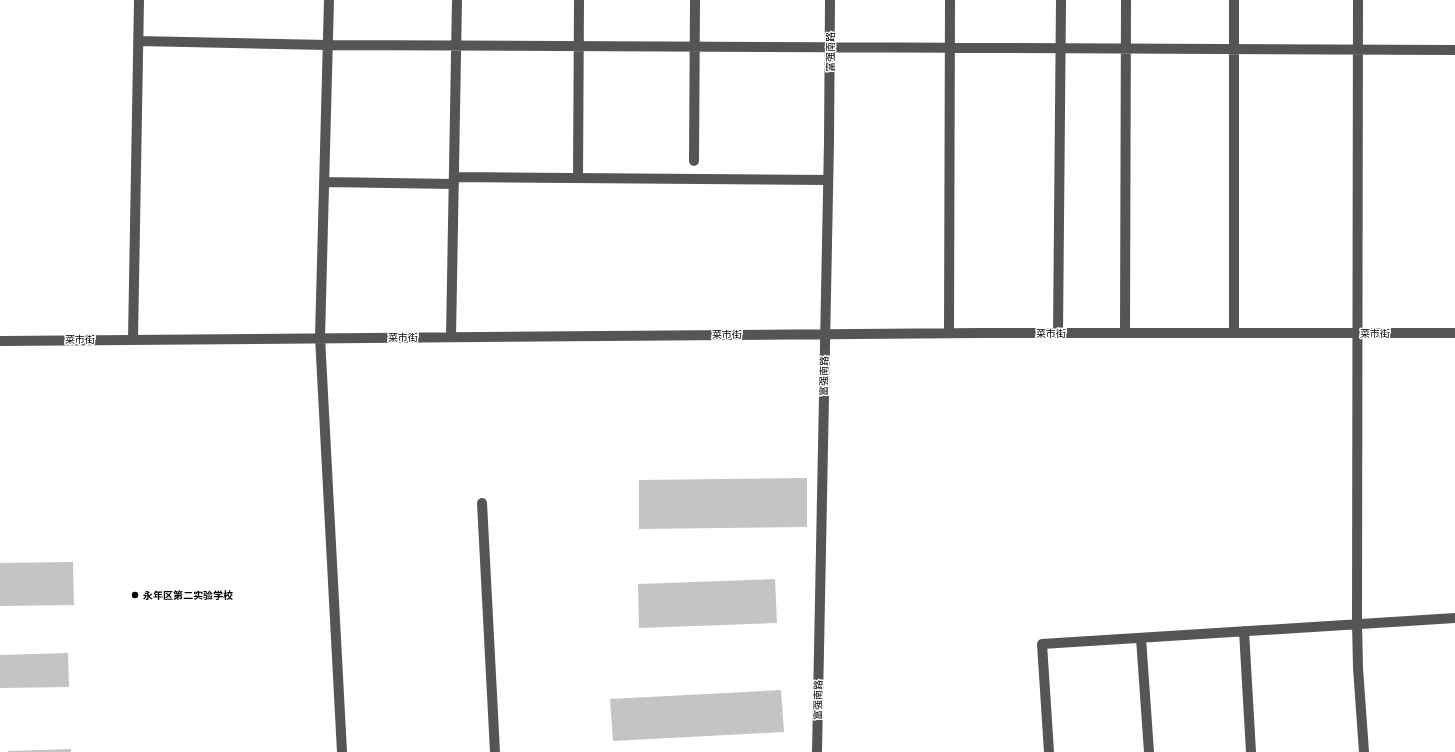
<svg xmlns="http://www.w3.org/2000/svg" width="1455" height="752" font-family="Arial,'Noto Sans SC',sans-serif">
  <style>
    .building { fill: #c4c4c4 }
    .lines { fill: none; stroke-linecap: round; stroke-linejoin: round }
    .minor { stroke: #555; stroke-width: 10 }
    .poi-dot { fill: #000; stroke: #fff; stroke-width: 1.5 }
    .labels { text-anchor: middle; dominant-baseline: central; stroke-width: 3; stroke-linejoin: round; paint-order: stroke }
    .street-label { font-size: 10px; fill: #000; stroke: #fff }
    .poi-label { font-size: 10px; font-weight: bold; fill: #000; stroke: #fff; text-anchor: start }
  </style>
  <rect width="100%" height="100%" fill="#fff"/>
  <path class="building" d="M807 478V527L639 529V480Z
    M73 562 74 605 0 606V563Z
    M775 579 777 623 639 628 638 584Z
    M68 653 69 687 0 688V655Z
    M781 690 784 732 613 741 610 699Z
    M71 749V752H8V751Z"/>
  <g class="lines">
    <path class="minor" d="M329 0 320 337 342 752
      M1234 0V333
      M1358 0 1357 624 1358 668 1364 752
      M138 41 327 45 1455 50
      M694 161 695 0
      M454 177 828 180
      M578 178 579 0
      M324 182 454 184
      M949 333 950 0
      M1058 333 1061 0
      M1125 333 1126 0
      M451 337 457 0
      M133 339 139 0
      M0 341 981 333H1455
      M482 503 495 752
      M1244 631 1251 752
      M1141 638 1149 752
      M817 752 829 142 830 0
      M1049 752 1042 644 1455 618"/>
  </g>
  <circle class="poi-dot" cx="135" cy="595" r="4"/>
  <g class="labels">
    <g class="street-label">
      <text transform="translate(830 52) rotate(-90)">富强南路</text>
      <text x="1051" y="333">菜市街</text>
      <text x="1375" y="333">菜市街</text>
      <text x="727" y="334">菜市街</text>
      <text x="403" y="337">菜市街</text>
      <text x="80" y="339">菜市街</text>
      <text transform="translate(824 376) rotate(-89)">富强南路</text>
      <text transform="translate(818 700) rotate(-89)">富强南路</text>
    </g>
    <g class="poi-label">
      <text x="143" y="595">永年区第二实验学校</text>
    </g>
  </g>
</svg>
